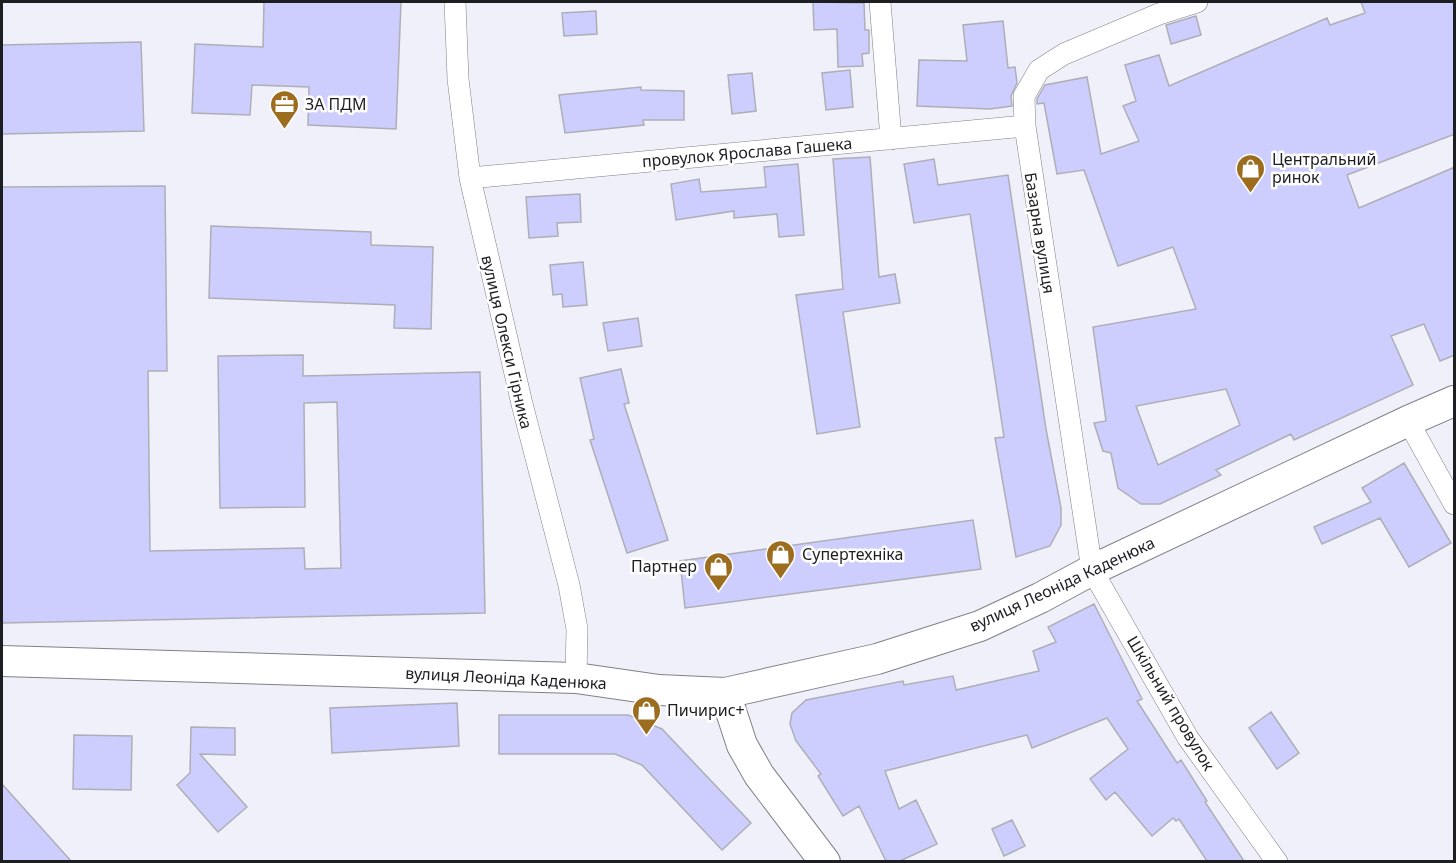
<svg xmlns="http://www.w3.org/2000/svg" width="1456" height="863" font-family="'Noto Sans',sans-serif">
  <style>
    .building { fill: #cdcefd; stroke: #aeaeb7; stroke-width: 1.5; fill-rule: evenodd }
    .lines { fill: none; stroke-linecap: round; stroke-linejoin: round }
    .street-casing { stroke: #808089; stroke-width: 22 }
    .secondary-casing { stroke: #808089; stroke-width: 32 }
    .street { stroke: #fff; stroke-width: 21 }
    .secondary { stroke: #fff; stroke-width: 30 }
    .labels { text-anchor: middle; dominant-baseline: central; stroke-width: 5; stroke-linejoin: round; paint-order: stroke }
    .poi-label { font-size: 16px; fill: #1d1e21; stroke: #fff; text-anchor: start }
    .street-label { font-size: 16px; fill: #1d1e21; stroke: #fff }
  </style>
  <rect width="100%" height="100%" fill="#eff0f9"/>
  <path class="building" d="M264 2H401L396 129 308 125 309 87 252 85 250 115 192 113 195 44 263 47Z
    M813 2 864 3 865 30H869V53L862 54 863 66 838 67 837 29 814 30Z
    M1361 2H1455V134L1347 175 1359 208 1455 167V355L1440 361 1424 324 1391 336 1413 385 1294 440 1291 434 1216 470 1221 475 1160 504H1141L1118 488 1111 453 1103 451 1094 423 1106 421 1093 327 1196 309 1173 247 1118 266 1084 170 1057 174 1044 103 1037 104V99L1045 85 1087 77 1101 154 1139 141 1123 106 1136 101 1125 65 1159 55 1169 86 1327 18 1330 25 1365 13ZM1226 389 1240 425 1158 465 1136 406Z
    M596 11 597 34 564 36 562 13Z
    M1196 16 1201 35 1171 44 1166 25Z
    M1003 21 1008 68 1015 67 1017 83 1011 96 1012 106 990 109 917 106 919 60 967 61 963 25Z
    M141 42 144 131 2 134V45Z
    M850 70 853 107 826 110 822 73Z
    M752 73 756 111 732 114 728 75Z
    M641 87V90L684 91V120H643L644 125 565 133 559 95Z
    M870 157 879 277 895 274 900 303 843 312 860 427 817 434 796 295 843 289 833 159Z
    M934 159 938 185 1008 175 1046 429 1061 508V525L1050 546 1016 557 995 438 1004 437 970 214 914 223 904 164Z
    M798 164 804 235 779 237 777 214 734 218V211L676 220 671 184 699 179 701 192 766 187 764 167Z
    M165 186 167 371H148L150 551 304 548 305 569 341 568 337 402 304 403 305 507 220 508 218 356 303 355V376L480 372 485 613 2 623V187Z
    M580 194 581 222 557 223 558 236 529 238 526 197Z
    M211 226 371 232V245L433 247 431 329 394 328 395 305 209 298Z
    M583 262 587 305 563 307 562 294 553 295 550 265Z
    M638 318 642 346 608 351 603 323Z
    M621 369 629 403 624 404 668 540 627 553 590 440 594 439 580 378Z
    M1404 463 1451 543 1409 567 1380 518 1322 544 1314 527 1371 502 1362 488Z
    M973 520 981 569 685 608 680 561Z
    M1094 604 1142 699 1137 701 1177 763 1181 760 1207 801 1205 802 1244 861H1207L1179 819 1176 821 1173 818 1152 836 1115 792 1106 800 1090 779 1128 749 1107 718 1032 748 1027 735 885 771 899 809 916 800 937 844 900 861H886L859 806 843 816 818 776 821 774 796 741 790 724 792 713 806 700 903 681 904 685 953 676 956 690 1039 671 1033 651 1056 642 1048 627Z
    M457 703 459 746 332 753 330 708Z
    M1271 712 1299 753 1277 769 1249 728Z
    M499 715H628L662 729 751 823 722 850 642 765 615 754H499Z
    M191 727 235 728V755L200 754 247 807 218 832 177 785 190 773Z
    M74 735 132 736 131 790 73 789Z
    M2 784 71 861H2Z
    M1012 820 1025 846 1004 856 992 829Z"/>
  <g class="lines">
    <defs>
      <path id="street" d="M455 2 458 79 470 178 522 404 569 585 577 629 576 678
        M880 2 891 139
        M1197 2 1159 14 1064 54 1039 70 1024 96 1025 126 1092 570 1188 738 1277 862
        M470 178 1025 126
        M1408 421 1454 504"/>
      <path id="secondary" d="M2 661 576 678 659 690 725 693 877 659 980 626 1040 598 1092 570 1408 421 1454 401
        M725 693 742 745 759 775 825 862"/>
    </defs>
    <use href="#street" class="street-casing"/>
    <use href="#secondary" class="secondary-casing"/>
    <use href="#street" class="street"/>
    <use href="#secondary" class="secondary"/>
  </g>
  <defs>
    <symbol id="office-pin" viewBox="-11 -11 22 30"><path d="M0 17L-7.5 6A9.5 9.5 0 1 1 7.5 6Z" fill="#9d6d1f" stroke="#fff"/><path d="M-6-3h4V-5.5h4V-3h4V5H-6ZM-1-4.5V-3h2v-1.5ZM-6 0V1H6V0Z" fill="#fff"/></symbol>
    <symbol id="shop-pin" viewBox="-11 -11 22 30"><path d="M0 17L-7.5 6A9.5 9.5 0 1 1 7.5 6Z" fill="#9d6d1f" stroke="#fff"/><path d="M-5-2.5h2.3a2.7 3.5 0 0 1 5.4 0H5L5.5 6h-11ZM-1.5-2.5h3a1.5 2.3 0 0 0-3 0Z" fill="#fff"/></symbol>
  </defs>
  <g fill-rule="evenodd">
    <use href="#office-pin" x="268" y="88" width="33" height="45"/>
    <use href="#shop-pin" x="1234" y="152" width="33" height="45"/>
    <use href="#shop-pin" x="764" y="538" width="33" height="45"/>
    <use href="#shop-pin" x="702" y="550" width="33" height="45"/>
    <use href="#shop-pin" x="630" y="694" width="33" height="45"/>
  </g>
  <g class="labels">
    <g class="poi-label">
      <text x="305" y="104">ЗА ПДМ</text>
      <text x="1272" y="159">Центральний<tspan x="1272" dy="18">ринок</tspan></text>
      <text x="802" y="554">Супертехніка</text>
      <text x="697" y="566" text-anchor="end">Партнер</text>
      <text x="667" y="710">Пичирис+</text>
    </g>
    <g class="street-label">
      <text transform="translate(747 152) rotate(-5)">провулок Ярослава Гашека</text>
      <text transform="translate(1040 233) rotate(81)">Базарна вулиця</text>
      <text transform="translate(507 342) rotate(77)">вулиця Олекси Гірника</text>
      <text transform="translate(1062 584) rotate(-25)">вулиця Леоніда Каденюка</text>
      <text transform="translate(506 678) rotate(3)">вулиця Леоніда Каденюка</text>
      <text transform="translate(1171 703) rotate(59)">Шкільний провулок</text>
    </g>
  </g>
  <rect width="1456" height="863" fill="none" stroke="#1d1e21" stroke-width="6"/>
</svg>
